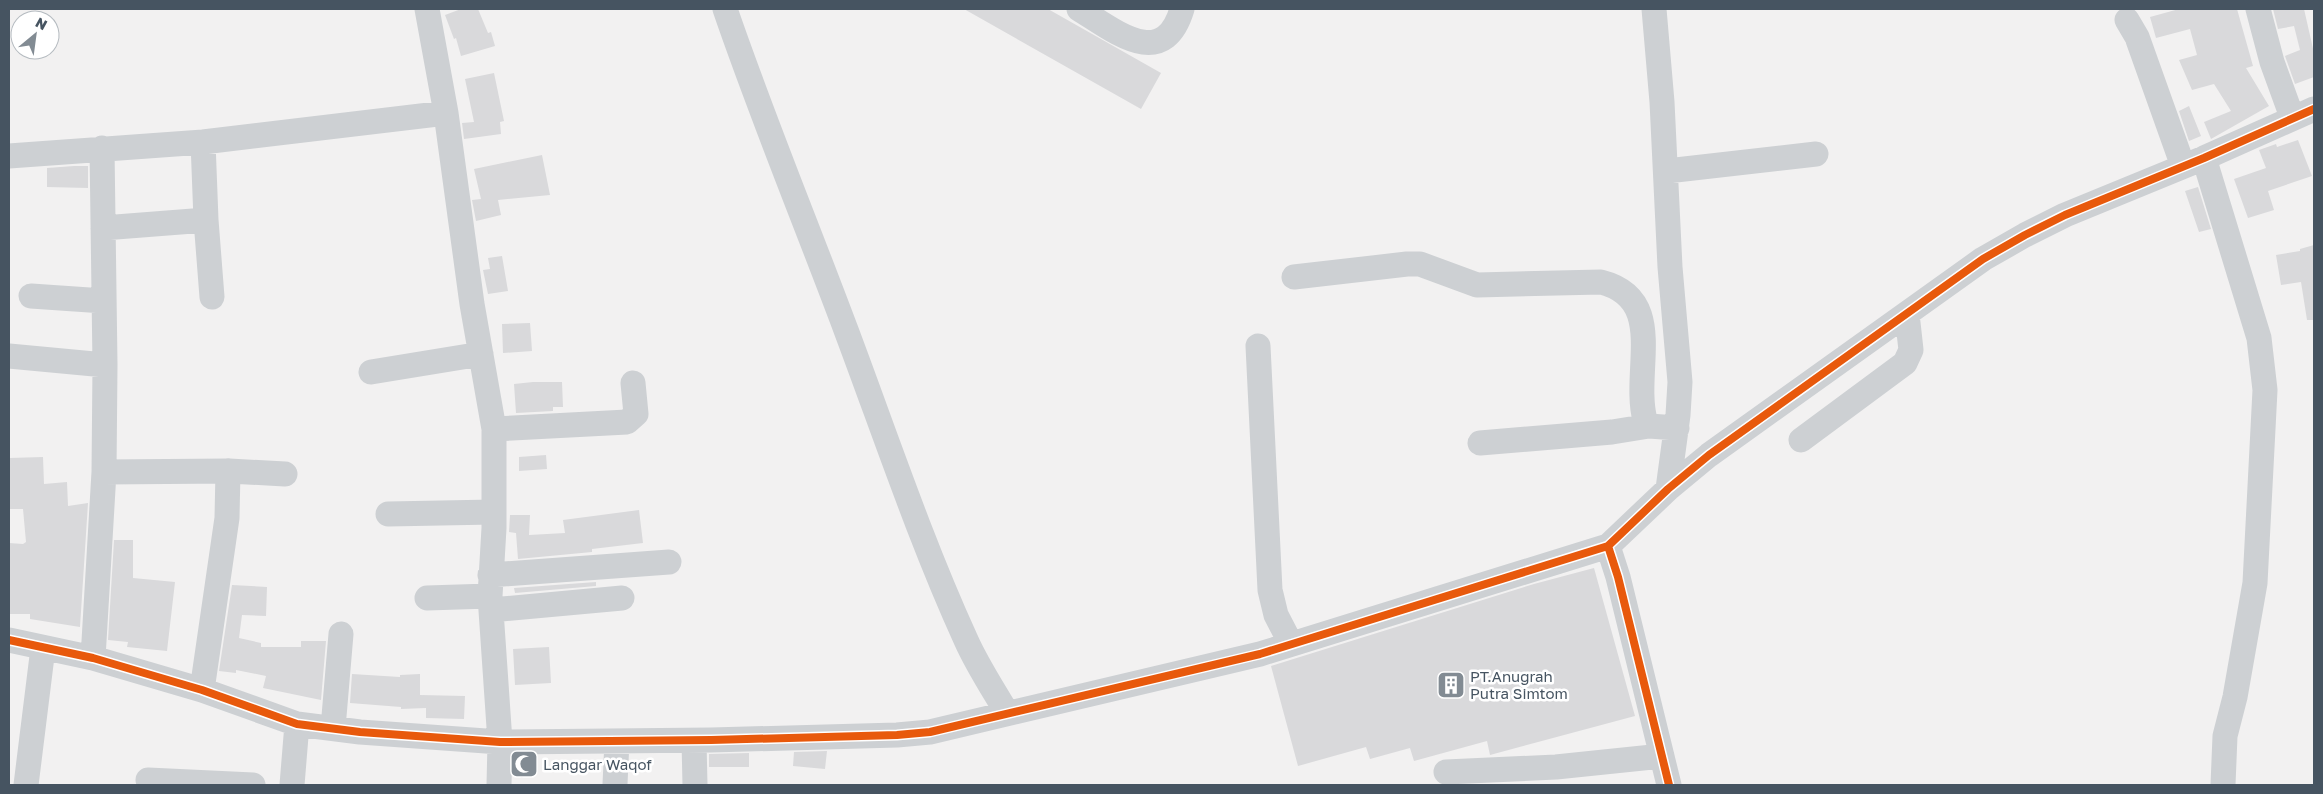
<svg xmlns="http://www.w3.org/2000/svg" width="2323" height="794" font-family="'Golos Text',sans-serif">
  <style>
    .building { fill: #d9d9db }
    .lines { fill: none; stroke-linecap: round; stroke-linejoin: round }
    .minor { stroke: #cdd0d3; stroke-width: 25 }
    .cycleway-casing { stroke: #fff; stroke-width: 11 }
    .cycleway { stroke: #e8590c; stroke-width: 8 }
    .labels { text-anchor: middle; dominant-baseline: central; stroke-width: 5; stroke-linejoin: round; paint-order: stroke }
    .poi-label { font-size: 15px; fill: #465461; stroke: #fff; text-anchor: start }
  </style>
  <rect width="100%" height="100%" fill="#f2f1f1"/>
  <path class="building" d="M461 9H478L488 33 491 32 495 46 461 56 456 38 454 39 445 15Z
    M964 9H1048L1161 73 1141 109Z
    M2179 9H2237L2253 66 2246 68 2269 106 2211 139 2204 122 2231 111 2214 84 2192 90 2179 60 2197 55 2190 29 2156 38 2150 17Z
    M2273 9H2304L2314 53V77L2295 84 2285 56 2300 50 2294 26 2278 29Z
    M494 73 504 121 500 122 501 134 464 139 462 123 474 122 465 79Z
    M2189 106 2201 136 2189 141 2179 111Z
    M2298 140 2312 176 2268 191 2274 210 2248 218 2234 179 2266 168 2259 150 2276 144 2277 147Z
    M542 155 550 195 498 200 501 215 476 221 472 200 481 199 474 169Z
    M74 166H88V188L47 187V168Z
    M2198 187 2211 229 2199 232 2185 191Z
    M2314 245V320H2307L2301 282 2281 285 2276 255 2300 251V249Z
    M502 256 508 291 488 294 483 270 490 269 488 258Z
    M530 323 532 351 503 353 502 324Z
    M533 382H562L563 407H553V411L516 413 514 384Z
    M546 455 547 469 519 471V457Z
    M43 457 44 484 67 482 68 506 88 503 80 627 30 619V614H9V543L23 544 26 542 23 509H9V458Z
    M639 510 643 543 592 549V552L518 559 516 533 509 532 510 515H530L529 535 565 533 563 520Z
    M114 540H133V578L175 582 167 651 127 647 128 642 108 640Z
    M1594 568 1635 716 1490 755 1487 741 1414 761 1410 748 1370 759 1366 747 1298 766 1271 666 1534 584Z
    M596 582V586L515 593 514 588Z
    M232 585 267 587 266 616 242 615 239 638 261 643V647H301V641H326L321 700 263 688 266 676 236 670V673L219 671Z
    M549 647 551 683 515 685 513 649Z
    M352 674 400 677V675L420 674V695L465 696 464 719 426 718V708L401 709V707L350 703Z
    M827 751 825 769 793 766 794 752Z
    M749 753V767H709V754Z
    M514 756H530L537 772 521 778Z"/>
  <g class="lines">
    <path class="minor" d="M427 9 446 113 472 304 494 429V528L490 596 500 742 499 785
      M725 9C762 117 806 223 846 330 885 434 920 539 966 640 977 665 993 689 1007 713
      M1079 9C1115 31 1163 72 1182 9
      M1654 9 1662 102 1670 267 1680 382 1678 415 1668 489
      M2258 9 2272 62 2292 117
      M2127 20 2137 37 2183 166
      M203 142 206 220 212 297
      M9 156 203 142 446 113
      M2204 158 2259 338 2265 390 2255 583 2235 697 2225 736 2223 785
      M1667 171 1816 154
      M103 228 206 220
      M1294 277 1407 264H1420L1477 285 1601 282C1668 299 1632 370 1645 420L1649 426 1677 428
      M31 296 104 301
      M1258 346 1270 590 1276 615 1291 644
      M9 356 105 365
      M371 372 481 354
      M494 429 627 422 636 414 633 383
      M1801 440 1905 363 1911 350 1907 314
      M1480 443 1612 432 1649 426
      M104 472 229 471 285 474
      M388 514 494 512
      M1608 546 1668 489 1709 455 1983 259 2025 235 2065 215 2204 158 2314 109
      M490 575 669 562
      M427 598 490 596
      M491 610 622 598
      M9 640 93 658 202 690 297 724 360 732 500 742 711 740 897 735 930 732 1260 654 1608 546 1618 577 1669 785
      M93 658 104 472 105 365 102 148
      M202 690 227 518 228 471
      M333 728 341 634
      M694 741 695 785
      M1446 772 1556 767 1662 756
      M148 780 253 785
      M615 784 617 741
      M26 785 43 648
      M292 785 297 724"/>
    <defs>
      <path id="cycleway" d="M1608 546 1668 489 1709 455 1983 259 2025 235 2065 215 2204 158 2314 109
        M9 640 93 658 202 690 297 724 360 732 500 742 711 740 897 735 930 732 1260 654 1608 546 1618 577 1669 785"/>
    </defs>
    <use href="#cycleway" class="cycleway-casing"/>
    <use href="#cycleway" class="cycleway"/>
  </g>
  <defs>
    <symbol id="building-square" viewBox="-11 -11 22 22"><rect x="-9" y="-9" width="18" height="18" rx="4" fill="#828b93" stroke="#fff"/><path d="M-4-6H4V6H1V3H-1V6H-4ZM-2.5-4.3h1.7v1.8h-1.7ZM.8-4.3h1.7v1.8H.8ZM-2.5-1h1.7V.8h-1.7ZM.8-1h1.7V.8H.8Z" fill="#fff"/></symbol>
    <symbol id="mosque-square" viewBox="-11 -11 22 22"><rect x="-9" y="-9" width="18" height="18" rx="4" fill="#828b93" stroke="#fff"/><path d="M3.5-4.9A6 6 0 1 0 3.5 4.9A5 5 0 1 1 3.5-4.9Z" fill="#fff"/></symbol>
  </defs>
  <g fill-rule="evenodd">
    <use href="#building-square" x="1435" y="669" width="32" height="32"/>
    <use href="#mosque-square" x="508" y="748" width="32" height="32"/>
  </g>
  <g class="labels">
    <g class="poi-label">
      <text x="1470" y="676">PT.Anugrah<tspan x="1470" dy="17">Putra Simtom</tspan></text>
      <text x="543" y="764">Langgar Waqof</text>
    </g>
  </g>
  <rect width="2323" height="794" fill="none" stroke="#465461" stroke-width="20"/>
  <g transform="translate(35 35) rotate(29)"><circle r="24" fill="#ffffff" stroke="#b5bbc0"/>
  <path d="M0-4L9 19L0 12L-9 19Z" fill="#828b93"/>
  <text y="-8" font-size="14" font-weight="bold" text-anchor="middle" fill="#465461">N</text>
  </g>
</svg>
